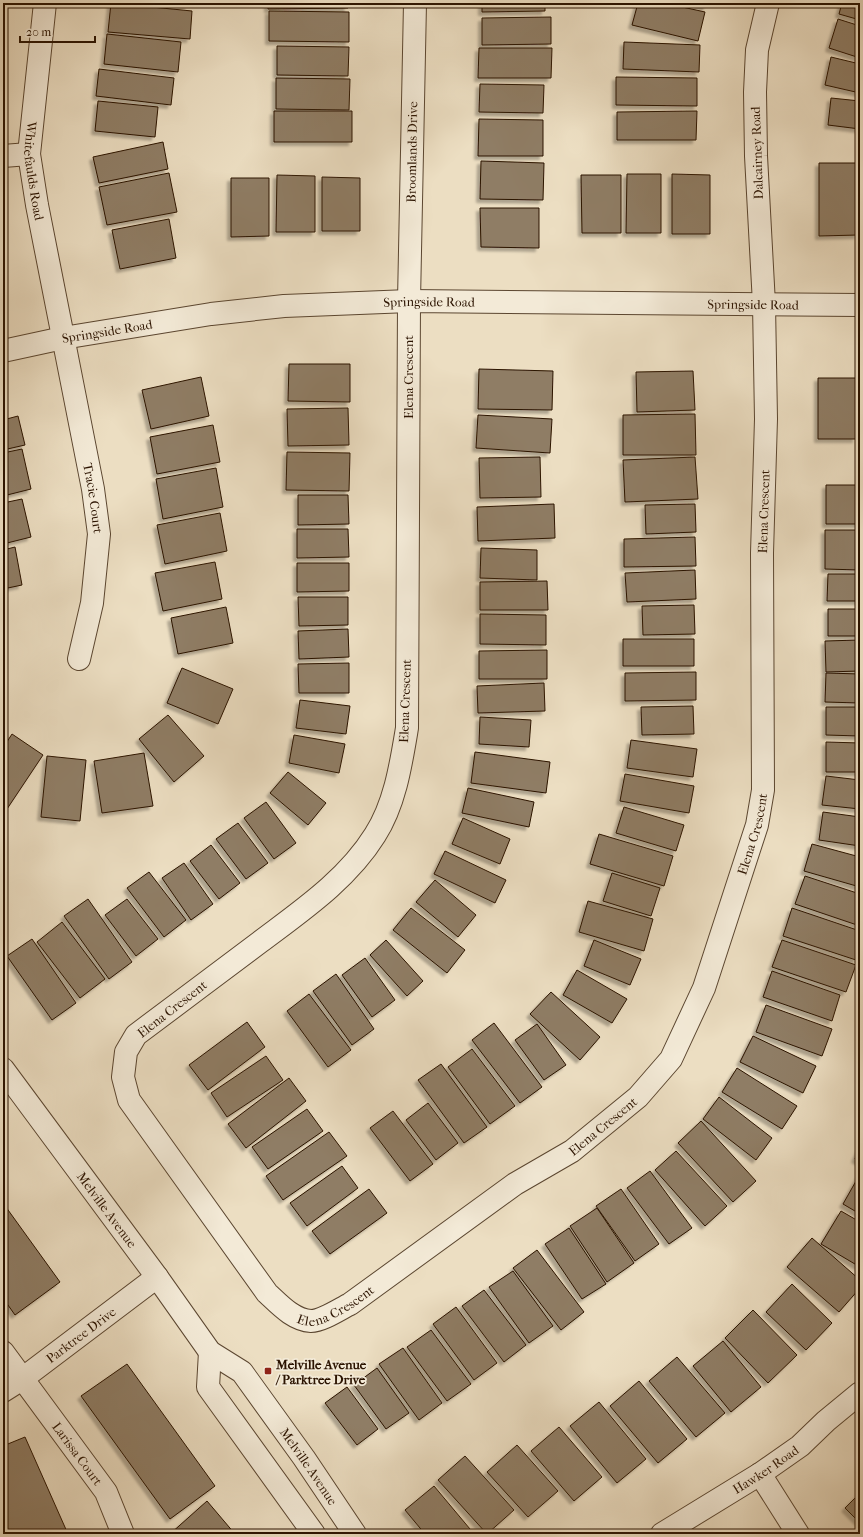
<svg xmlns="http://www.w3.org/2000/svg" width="863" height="1537" font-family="'IM FELL French Canon',serif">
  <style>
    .building { fill: #8f7d65; stroke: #2b1300; filter: url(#shadow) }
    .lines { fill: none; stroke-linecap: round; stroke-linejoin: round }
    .minor-casing { stroke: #5b4630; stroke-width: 24 }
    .tertiary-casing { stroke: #5b4630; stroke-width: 24 }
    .minor { stroke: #f3ead7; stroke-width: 22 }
    .tertiary { stroke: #f3ead7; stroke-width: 22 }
    .poi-dot { fill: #8f2418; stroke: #f3ead7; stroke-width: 1.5 }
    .labels { text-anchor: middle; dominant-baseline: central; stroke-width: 3.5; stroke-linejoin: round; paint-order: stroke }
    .street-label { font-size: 13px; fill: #2b1300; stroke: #f3ead7 }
    .poi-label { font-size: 13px; font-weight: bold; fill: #2b1300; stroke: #f3ead7; text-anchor: start }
  </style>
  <defs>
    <filter id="shadow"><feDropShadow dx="-3.5" dy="3.5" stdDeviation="1" flood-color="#0004"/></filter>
  </defs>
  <rect width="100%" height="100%" fill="#ecdec2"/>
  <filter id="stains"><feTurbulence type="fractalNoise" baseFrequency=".005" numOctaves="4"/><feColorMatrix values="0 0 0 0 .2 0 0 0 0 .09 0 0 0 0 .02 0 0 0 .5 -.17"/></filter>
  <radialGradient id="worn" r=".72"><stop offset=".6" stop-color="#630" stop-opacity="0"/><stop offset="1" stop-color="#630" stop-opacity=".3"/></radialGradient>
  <path class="building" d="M111 3 192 11 190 39 108 32Z
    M165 3H188V5Z
    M268 3H347L348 8 268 9Z
    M482 3H545V11L482 12Z
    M638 3H664L705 12 698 41 632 25Z
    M691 3H707L706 7Z
    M842 3H860V20L839 14Z
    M269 11 349 12V42L269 41Z
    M551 17V44L482 45V18Z
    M838 19 860 26V58L829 48Z
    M107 34 181 42 178 72 104 64Z
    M624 42 700 45 699 72 623 69Z
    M277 46 349 47 348 76 277 75Z
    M479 48H552L551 78H478Z
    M831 57 860 64V93L825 85Z
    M99 69 174 78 171 105 96 96Z
    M616 77 697 78V106L616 105Z
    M276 78 350 79 349 110 276 109Z
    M480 84 544 85 543 113 479 112Z
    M831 98 860 101V129L828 125Z
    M98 101 158 107 155 137 95 131Z
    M274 111H352V142H274Z
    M697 111 696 140H617V112Z
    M479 119 543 120V156H478Z
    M163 142 168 169 99 183 93 157Z
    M481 161 544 163 543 200 480 199Z
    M819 163H858V235L819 236Z
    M169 173 177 212 107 225 99 187Z
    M627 174H661V233H626Z
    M672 174 710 175V234H672Z
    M277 175 315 176V232H276Z
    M581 175H621V233H582Z
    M322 177 360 178V231H322Z
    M231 178H269V236L231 237Z
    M480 208H539V248L481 247Z
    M169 219 176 258 120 269 112 230Z
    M289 364H350V402L288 401Z
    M479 369 553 371 552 410 478 409Z
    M693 371 695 410 637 412 636 372Z
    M201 377 209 416 151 429 142 390Z
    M818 378H856V439H818Z
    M348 408 349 445 288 446 287 409Z
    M695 414 696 455H623V415Z
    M478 415 552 419 550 453 476 448Z
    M18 416 25 445 3 450V420Z
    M213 425 220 462 157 474 150 437Z
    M22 449 31 489 3 496V453Z
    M287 452 350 453 349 491 286 490Z
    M540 457 541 497 480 498 479 458Z
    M695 457 698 499 625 502 623 460Z
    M216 468 223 507 163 519 156 479Z
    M826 485H860V524H826Z
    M298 495H348L349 524 298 525Z
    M22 499 31 537 3 544V503Z
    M554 504 555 538 478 541 477 507Z
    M695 504 696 532 646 534 645 505Z
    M220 513 227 551 165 564 157 525Z
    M297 529H348L349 557 297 558Z
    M825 530H860V570L825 569Z
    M695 537 696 566 624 567V539Z
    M15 547 22 585 3 589V550Z
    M481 548 537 550V580L480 578Z
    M215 562 222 599 163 611 155 573Z
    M297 563H349V591L297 592Z
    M695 570 696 599 627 602 625 573Z
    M828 574H860V601H827Z
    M547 581 548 610H480V582Z
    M298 597H348V625L299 626Z
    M694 605 695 634 643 635 642 606Z
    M226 607 233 643 178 654 171 618Z
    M828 609H860V636H828Z
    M480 614 546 615V645L480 644Z
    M348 629 349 657 299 659 298 631Z
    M623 639H694V666H623Z
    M860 640V671L826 672 825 641Z
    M547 650V679H479V651Z
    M349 663V693H299L298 664Z
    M182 668 233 689 218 724 167 703Z
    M696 672V700L625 701V673Z
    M826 673 860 674V703L825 702Z
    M544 683 545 711 478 713 477 686Z
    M300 700 350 706 346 734 296 728Z
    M693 706 694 734 642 735 641 707Z
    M826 707H860V736L826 735Z
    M168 715 204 756 174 782 139 739Z
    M480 717 531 720 529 747 479 744Z
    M12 734 43 755 3 815V748Z
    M294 735 345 744 339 773 289 763Z
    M631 740 697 749 693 777 627 768Z
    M826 742 860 743V772H826Z
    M475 752 550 762 546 793 471 783Z
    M144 753 153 806 102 813 94 761Z
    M47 756 86 760 80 821 41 817Z
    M288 772 326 803 308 825 270 793Z
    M625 774 694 786 689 813 620 801Z
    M826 776 860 780V809L822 805Z
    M468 788 534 802 529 827 462 813Z
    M266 802 296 843 274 859 244 818Z
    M624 807 684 825 676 851 616 833Z
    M823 812 860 817V846L819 840Z
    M463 818 510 839 500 864 452 844Z
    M238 823 268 863 246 879 216 839Z
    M599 834 673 856 664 886 590 864Z
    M812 844 860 857V887L804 871Z
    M211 845 240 883 219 899 190 861Z
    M445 851 506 880 495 903 434 874Z
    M184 863 213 904 191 920 162 878Z
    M149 872 186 920 164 937 127 888Z
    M612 873 660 888 651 916 603 901Z
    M805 876 860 894V926L795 904Z
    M435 880 476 915 458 937 416 902Z
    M88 899 132 962 109 979 64 916Z
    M127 899 158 939 136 956 105 915Z
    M588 901 653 919 644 951 579 932Z
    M411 908 465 950 447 973 393 930Z
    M792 908 860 931V949L856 960 783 936Z
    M62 922 105 979 80 998 37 942Z
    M32 939 76 1003 52 1020 7 956Z
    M386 940 423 981 407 996 370 955Z
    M594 940 641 959 630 985 584 966Z
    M782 940 856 965 846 992 772 967Z
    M365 958 395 1000 372 1017 342 975Z
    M577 970 627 999 612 1023 563 995Z
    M772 971 840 995 832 1021 763 997Z
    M336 974 374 1029 352 1045 313 991Z
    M551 992 600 1037 580 1060 530 1014Z
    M309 994 351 1050 328 1067 287 1011Z
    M766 1005 832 1029 822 1056 756 1032Z
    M247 1022 265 1047 208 1090 189 1065Z
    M494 1023 542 1087 520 1103 472 1040Z
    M537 1024 566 1065 544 1080 515 1040Z
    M753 1036 816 1066 803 1093 740 1062Z
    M472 1049 515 1106 490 1124 448 1067Z
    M266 1056 283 1080 227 1117 211 1093Z
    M441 1064 487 1127 464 1143 418 1080Z
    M737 1068 797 1106 782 1129 722 1092Z
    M289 1078 306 1101 246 1148 228 1124Z
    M719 1097 772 1138 756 1160 703 1119Z
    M428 1103 458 1143 436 1160 406 1120Z
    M307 1109 323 1131 268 1169 252 1147Z
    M393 1111 433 1164 410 1181 370 1128Z
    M701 1121 756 1181 733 1202 678 1143Z
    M329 1132 347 1156 283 1200 266 1176Z
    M860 1148V1162L855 1159Z
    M676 1151 727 1206 705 1226 655 1170Z
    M342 1166 358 1188 307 1226 290 1203Z
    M650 1171 692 1228 669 1244 627 1188Z
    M860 1174V1214L843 1204Z
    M369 1189 387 1213 330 1254 312 1231Z
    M621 1189 659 1244 635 1261 596 1206Z
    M3 1203 60 1282 15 1315 3 1298Z
    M597 1208 634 1263 607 1282 570 1226Z
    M841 1211 860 1222V1267L821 1244Z
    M569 1228 606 1284 582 1299 545 1244Z
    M812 1238 860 1280V1288L839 1312 787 1267Z
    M537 1250 584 1312 561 1330 513 1268Z
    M513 1271 553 1326 529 1343 489 1287Z
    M792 1284 832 1323 806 1350 766 1312Z
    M484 1290 526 1345 504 1362 462 1306Z
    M456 1307 497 1363 474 1380 433 1324Z
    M753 1310 797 1355 768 1383 725 1338Z
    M431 1330 471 1384 447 1401 407 1347Z
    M723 1341 761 1387 731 1412 693 1366Z
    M403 1348 442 1403 419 1420 379 1364Z
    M677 1357 725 1413 696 1437 649 1381Z
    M127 1364 215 1486 170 1519 81 1396Z
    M377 1368 409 1413 386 1429 354 1385Z
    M639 1381 687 1439 658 1463 610 1406Z
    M347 1387 378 1429 357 1445 325 1403Z
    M599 1402 646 1459 617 1483 570 1426Z
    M559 1427 602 1477 574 1501 531 1451Z
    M25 1437 68 1534H5L3 1530V1446Z
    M517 1445 558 1491 528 1517 487 1472Z
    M465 1456 514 1510 487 1534 438 1480Z
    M434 1486 470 1529 463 1534H425L405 1510Z
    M860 1493V1523L845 1508Z
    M207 1501 235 1534H170Z"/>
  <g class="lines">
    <defs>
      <g id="minor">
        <path id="s1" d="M45 3 29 154 37 205 93 489 99 534 92 603 79 659"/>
        <path id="s2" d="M415 3 409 301 407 728C401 764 395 804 375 835 347 880 301 911 260 942 219 973 177 1004 136 1035L126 1052 123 1077 129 1100 267 1293C279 1304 293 1320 311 1321 322 1321 340 1309 350 1304L515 1184 572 1151 638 1097 671 1059 704 988 757 825 763 790 762 553 766 419 764 304 756 156 755 92 757 50 768 3"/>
        <path d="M3 156 29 154"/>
        <path id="s3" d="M3 351 63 338 211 314 284 306 409 301 860 305"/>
        <path id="s4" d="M3 1352 106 1492 123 1534"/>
        <path id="s5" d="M3 1391 22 1379 157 1277"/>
        <path d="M760 1474 798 1534"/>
        <path id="s6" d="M662 1534 760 1474 800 1446 826 1421 860 1393"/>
      </g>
      <g id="tertiary">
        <path id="s7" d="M3 1069 157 1277 210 1352 242 1372 304 1458 355 1534"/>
        <path d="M210 1352 208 1387 314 1534"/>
      </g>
    </defs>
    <use href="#minor" class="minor-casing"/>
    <use href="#tertiary" class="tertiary-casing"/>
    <use href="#minor" class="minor"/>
    <use href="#tertiary" class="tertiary"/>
  </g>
  <rect class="poi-dot" x="264" y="1367" width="8" height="8" rx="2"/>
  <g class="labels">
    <g class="street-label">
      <text transform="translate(412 152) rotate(-89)">Broomlands Drive</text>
      <text transform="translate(757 153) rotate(-92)">Dalcairney Road</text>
      <text stroke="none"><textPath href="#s1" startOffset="169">Whitefaulds Road</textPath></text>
      <text stroke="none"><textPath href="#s3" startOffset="430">Springside Road</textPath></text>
      <text stroke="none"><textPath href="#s3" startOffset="754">Springside Road</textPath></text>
      <text stroke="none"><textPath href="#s3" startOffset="106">Springside Road</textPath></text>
      <text transform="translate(408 377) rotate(-90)">Elena Crescent</text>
      <text stroke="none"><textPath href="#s1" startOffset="502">Tracie Court</textPath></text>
      <text stroke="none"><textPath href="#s2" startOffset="2522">Elena Crescent</textPath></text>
      <text transform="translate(405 701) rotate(-88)">Elena Crescent</text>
      <text stroke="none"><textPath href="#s2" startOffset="2198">Elena Crescent</textPath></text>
      <text transform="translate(172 1009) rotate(-38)">Elena Crescent</text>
      <text stroke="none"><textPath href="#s2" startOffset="1862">Elena Crescent</textPath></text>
      <text stroke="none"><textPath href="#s7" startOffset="175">Melville Avenue</textPath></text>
      <text stroke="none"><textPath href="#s2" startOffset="1538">Elena Crescent</textPath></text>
      <text stroke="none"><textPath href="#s5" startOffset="96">Parktree Drive</textPath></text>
      <text stroke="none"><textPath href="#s4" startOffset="126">Larissa Court</textPath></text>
      <text stroke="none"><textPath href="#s7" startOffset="504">Melville Avenue</textPath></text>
      <text stroke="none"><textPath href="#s6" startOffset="122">Hawker Road</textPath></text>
    </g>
    <g class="poi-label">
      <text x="276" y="1364">Melville Avenue<tspan x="276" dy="15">/ Parktree Drive</tspan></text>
    </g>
  </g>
  <rect width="863" height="1537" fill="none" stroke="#ecdec2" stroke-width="16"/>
  <rect x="4" y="4" width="855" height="1529" fill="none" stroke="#2b1300" stroke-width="2"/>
  <rect x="8" y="8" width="847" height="1521" fill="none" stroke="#2b1300"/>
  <path d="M20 36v6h75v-6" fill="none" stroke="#2b1300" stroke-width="2"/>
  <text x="26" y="36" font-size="12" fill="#2b1300" stroke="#f3ead7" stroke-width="3" paint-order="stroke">20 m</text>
  <rect width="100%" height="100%" filter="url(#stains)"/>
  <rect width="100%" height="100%" fill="url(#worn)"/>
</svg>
